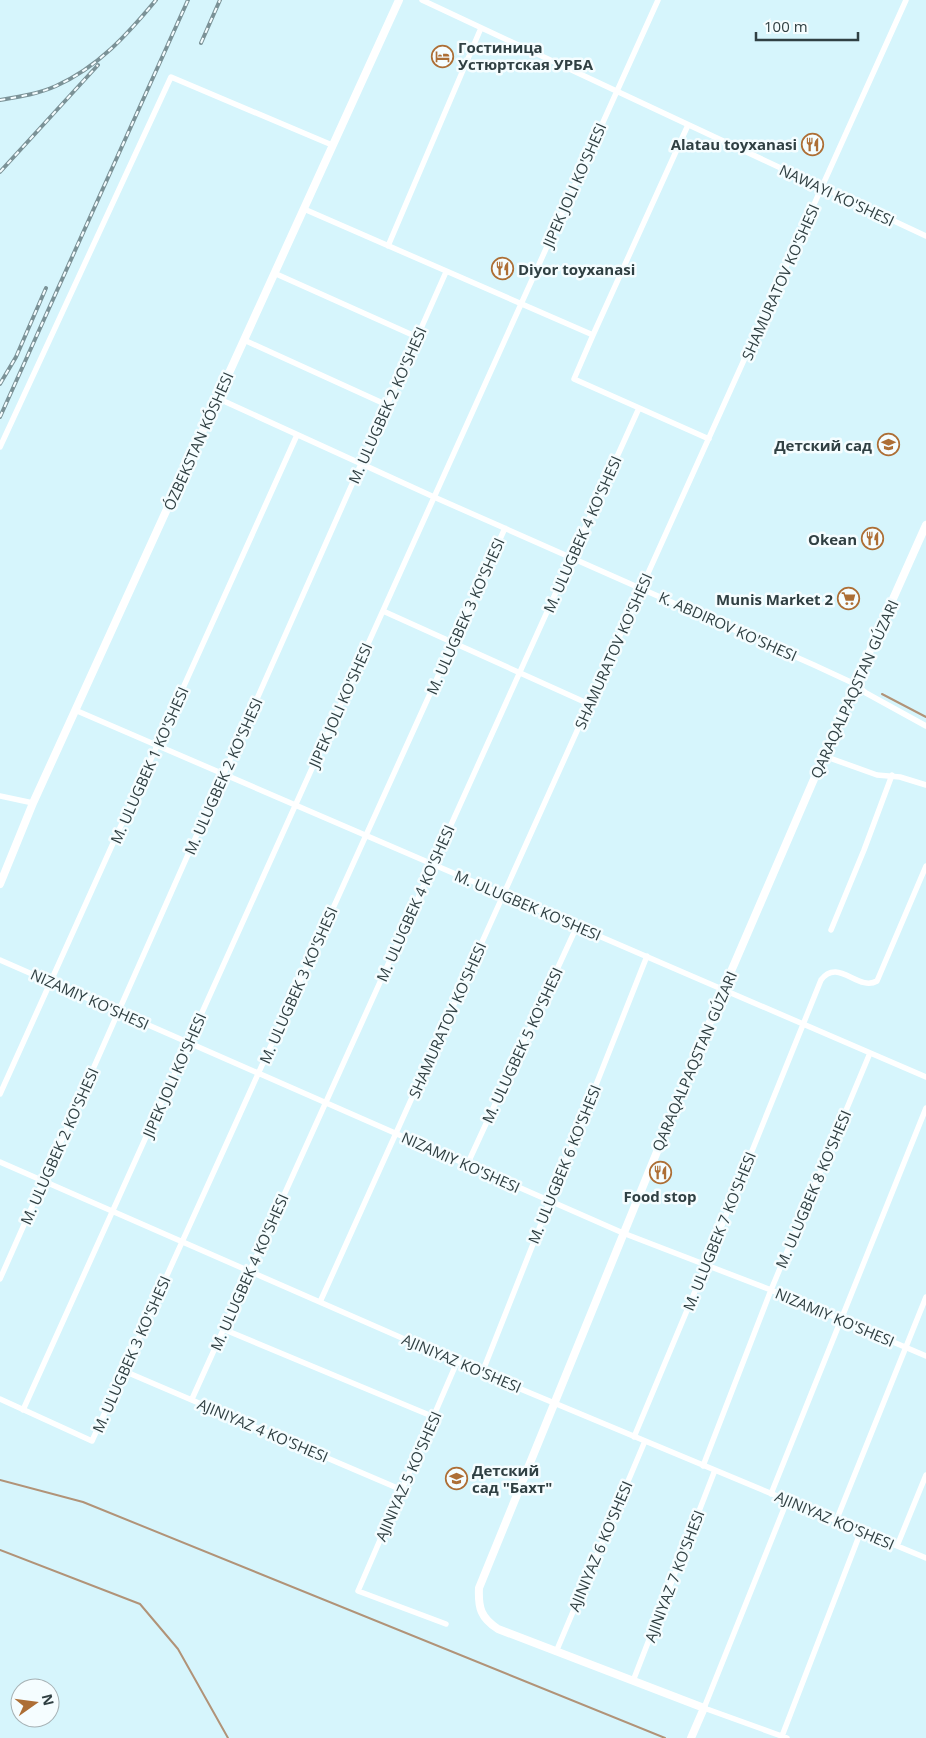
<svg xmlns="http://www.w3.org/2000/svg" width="926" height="1738" font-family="'Open Sans',sans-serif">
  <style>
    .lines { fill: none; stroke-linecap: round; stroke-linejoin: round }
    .stream { stroke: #b19378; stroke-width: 2 }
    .street { stroke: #fff; stroke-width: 5.5 }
    .secondary { stroke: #fff; stroke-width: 8 }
    .rail-casing { stroke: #7b9297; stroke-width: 4 }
    .rail { stroke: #f5fdff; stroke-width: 2; stroke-dasharray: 5.5; stroke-linecap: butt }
    .labels { text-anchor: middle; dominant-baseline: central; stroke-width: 5; stroke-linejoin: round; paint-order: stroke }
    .poi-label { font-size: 15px; font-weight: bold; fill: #304043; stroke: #f5fdff; text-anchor: end }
    .street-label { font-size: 15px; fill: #304043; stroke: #f5fdff }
  </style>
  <rect width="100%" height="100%" fill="#d6f5fc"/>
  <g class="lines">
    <path class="stream" d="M882 694 926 717
      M0 1480 83 1502 665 1738
      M0 1550 140 1604 178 1649 228 1738"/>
    <path class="street" d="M422 0 926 236
      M688 125 593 335 574 379 709 439
      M304 209 593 335
      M388 246 481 28
      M274 273 417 337
      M244 340 387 405
      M217 398 434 497 814 665 855 684 866 693 926 726
      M0 447 171 77 332 145
      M383 611 589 704
      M75 710 926 1077
      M824 756 877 775 900 777 926 785
      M0 796 33 803
      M831 930 864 850 892 775
      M0 960 623 1233 771 1290 926 1356
      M0 1094 297 435
      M0 1162 482 1373 926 1558
      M467 1165 577 926
      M0 1279 446 272
      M320 1302 906 0
      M223 1329 434 1417
      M124 1371 402 1490
      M482 1373 647 956
      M0 1399 92 1441 505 528
      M192 1399 639 408
      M23 1410 658 0
      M634 1437 706 1265 821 980C838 957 858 992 877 981L926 866
      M703 1466 771 1290 870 1053
      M771 1494 926 1108
      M836 1521 926 1297
      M897 1546 926 1475
      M446 1624 358 1591 457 1362
      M556 1652 645 1441
      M633 1681 715 1470
      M782 1736 861 1531
      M787 1738 704 1708 787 1501"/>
    <path class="secondary" d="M0 884 33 803 399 0
      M691 1738 704 1708 498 1629C481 1618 478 1608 479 1588L723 990 855 684 926 525"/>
    <defs>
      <path id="rail" d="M201 43 220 0
        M0 100C18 97 38 94 56 86 98 67 127 35 156 0
        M0 172 98 65
        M0 384 16 357 46 288
        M0 417 188 0"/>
    </defs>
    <use href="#rail" class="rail-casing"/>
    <use href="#rail" class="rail"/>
  </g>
  <defs>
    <symbol id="hotel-ring" viewBox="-11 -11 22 22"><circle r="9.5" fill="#f5fdff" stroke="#ad6e35" stroke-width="1.5"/><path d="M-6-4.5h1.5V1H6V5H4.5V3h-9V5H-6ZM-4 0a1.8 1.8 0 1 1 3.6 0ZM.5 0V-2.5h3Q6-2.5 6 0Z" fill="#ad6e35"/></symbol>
    <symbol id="restaurant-ring" viewBox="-11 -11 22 22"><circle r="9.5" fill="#f5fdff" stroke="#ad6e35" stroke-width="1.5"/><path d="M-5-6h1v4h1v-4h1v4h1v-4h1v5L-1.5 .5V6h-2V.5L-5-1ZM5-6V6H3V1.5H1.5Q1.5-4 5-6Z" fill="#ad6e35"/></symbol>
    <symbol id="school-ring" viewBox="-11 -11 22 22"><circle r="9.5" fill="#f5fdff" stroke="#ad6e35" stroke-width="1.5"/><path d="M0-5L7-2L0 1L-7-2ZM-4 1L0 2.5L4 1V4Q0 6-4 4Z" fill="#ad6e35"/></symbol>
    <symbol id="supermarket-ring" viewBox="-11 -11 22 22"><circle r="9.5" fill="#f5fdff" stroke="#ad6e35" stroke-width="1.5"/><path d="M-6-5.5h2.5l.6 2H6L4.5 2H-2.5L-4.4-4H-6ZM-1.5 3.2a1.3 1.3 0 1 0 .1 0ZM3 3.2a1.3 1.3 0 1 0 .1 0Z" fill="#ad6e35"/></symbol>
  </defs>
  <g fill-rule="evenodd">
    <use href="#hotel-ring" x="430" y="44" width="25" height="25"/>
    <use href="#restaurant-ring" x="800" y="132" width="25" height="25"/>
    <use href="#restaurant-ring" x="490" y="256" width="25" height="25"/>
    <use href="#school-ring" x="876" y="432" width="25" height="25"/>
    <use href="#restaurant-ring" x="860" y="526" width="25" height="25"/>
    <use href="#supermarket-ring" x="836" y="586" width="25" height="25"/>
    <use href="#restaurant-ring" x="648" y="1160" width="25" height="25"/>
    <use href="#school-ring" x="444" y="1466" width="25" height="25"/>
  </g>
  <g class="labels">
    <g class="poi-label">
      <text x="458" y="47" text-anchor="start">Гостиница<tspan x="458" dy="17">Устюртская УРБА</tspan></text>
      <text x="797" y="144">Alatau toyxanasi</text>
      <text x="518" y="269" text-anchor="start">Diyor toyxanasi</text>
      <text x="872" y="445">Детский сад</text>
      <text x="857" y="539">Okean</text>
      <text x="833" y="599">Munis Market 2</text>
      <text x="660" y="1196" text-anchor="middle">Food stop</text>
      <text x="472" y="1470" text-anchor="start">Детский<tspan x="472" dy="17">сад "Бахт"</tspan></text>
    </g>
    <g class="street-label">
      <text transform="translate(574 185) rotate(-66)">JIPEK JOLI KO'SHESI</text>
      <text transform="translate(837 195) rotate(25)">NAWAYI KO'SHESI</text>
      <text transform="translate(780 282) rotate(-66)">SHAMURATOV KO'SHESI</text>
      <text transform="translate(387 405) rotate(-66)">M. ULUGBEK 2 KO'SHESI</text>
      <text transform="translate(198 441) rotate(-66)">ÓZBEKSTAN KÓSHESI</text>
      <text transform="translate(582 534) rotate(-66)">M. ULUGBEK 4 KO'SHESI</text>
      <text transform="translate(465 616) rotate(-66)">M. ULUGBEK 3 KO'SHESI</text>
      <text transform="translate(728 626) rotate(24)">K. ABDIROV KO'SHESI</text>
      <text transform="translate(613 651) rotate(-66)">SHAMURATOV KO'SHESI</text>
      <text transform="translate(854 689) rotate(-66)">QARAQALPAQSTAN GÚZARI</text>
      <text transform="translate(340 705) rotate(-66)">JIPEK JOLI KO'SHESI</text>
      <text transform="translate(149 765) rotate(-66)">M. ULUGBEK 1 KO'SHESI</text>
      <text transform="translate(223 776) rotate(-66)">M. ULUGBEK 2 KO'SHESI</text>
      <text transform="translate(415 903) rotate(-66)">M. ULUGBEK 4 KO'SHESI</text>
      <text transform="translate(528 905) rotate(23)">M. ULUGBEK KO'SHESI</text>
      <text transform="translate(298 985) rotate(-66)">M. ULUGBEK 3 KO'SHESI</text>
      <text transform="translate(90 999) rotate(24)">NIZAMIY KO'SHESI</text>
      <text transform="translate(447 1020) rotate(-66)">SHAMURATOV KO'SHESI</text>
      <text transform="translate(522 1045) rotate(-65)">M. ULUGBEK 5 KO'SHESI</text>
      <text transform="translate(694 1061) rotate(-67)">QARAQALPAQSTAN GÚZARI</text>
      <text transform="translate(174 1075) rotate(-66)">JIPEK JOLI KO'SHESI</text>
      <text transform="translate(59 1146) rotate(-66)">M. ULUGBEK 2 KO'SHESI</text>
      <text transform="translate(461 1162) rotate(24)">NIZAMIY KO'SHESI</text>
      <text transform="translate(564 1164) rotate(-68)">M. ULUGBEK 6 KO'SHESI</text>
      <text transform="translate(813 1189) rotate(-67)">M. ULUGBEK 8 KO'SHESI</text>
      <text transform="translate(719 1231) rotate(-68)">M. ULUGBEK 7 KO'SHESI</text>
      <text transform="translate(249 1272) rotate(-66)">M. ULUGBEK 4 KO'SHESI</text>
      <text transform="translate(835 1317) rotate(23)">NIZAMIY KO'SHESI</text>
      <text transform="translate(131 1354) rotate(-66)">M. ULUGBEK 3 KO'SHESI</text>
      <text transform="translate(462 1363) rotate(23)">AJINIYAZ KO'SHESI</text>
      <text transform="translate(263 1430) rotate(23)">AJINIYAZ 4 KO'SHESI</text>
      <text transform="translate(408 1476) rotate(-66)">AJINIYAZ 5 KO'SHESI</text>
      <text transform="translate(835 1520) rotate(23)">AJINIYAZ KO'SHESI</text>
      <text transform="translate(600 1546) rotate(-67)">AJINIYAZ 6 KO'SHESI</text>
      <text transform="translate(674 1576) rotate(-69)">AJINIYAZ 7 KO'SHESI</text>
    </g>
  </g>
  <g transform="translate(35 1703) rotate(76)"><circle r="24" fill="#f5fdff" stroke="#a6b1b4"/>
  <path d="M0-4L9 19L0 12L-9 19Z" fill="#ad6e35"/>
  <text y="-8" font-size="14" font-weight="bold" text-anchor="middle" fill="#304043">N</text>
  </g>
  <path d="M756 32v8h102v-8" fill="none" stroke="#304043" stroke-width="2.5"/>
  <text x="764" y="32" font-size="15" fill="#304043" stroke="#f5fdff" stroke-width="4" paint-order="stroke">100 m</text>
</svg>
